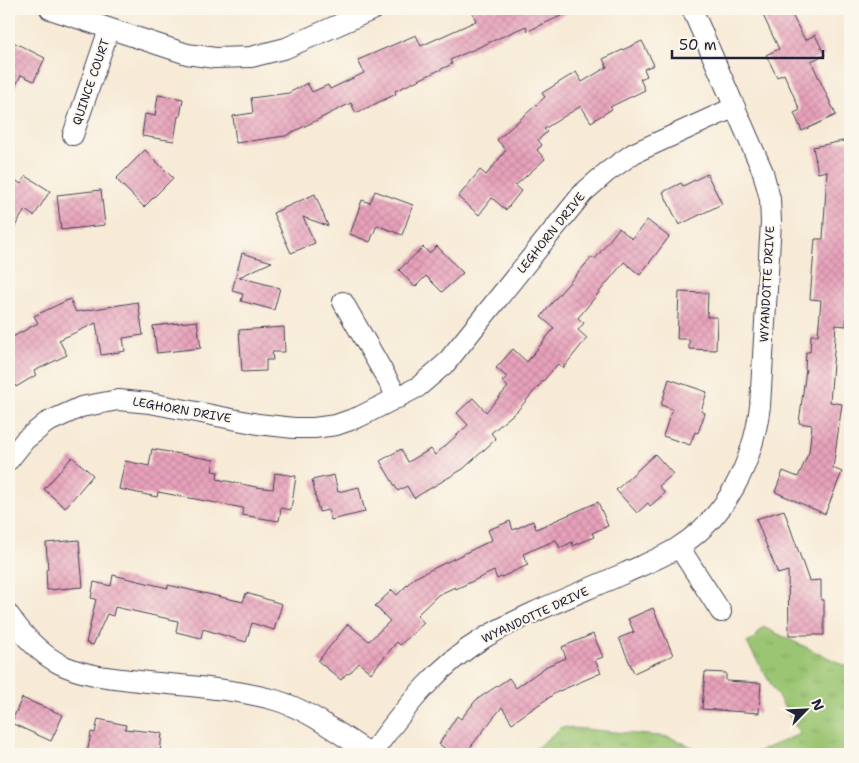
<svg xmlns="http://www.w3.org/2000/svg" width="859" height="763" font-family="'Shantell Sans',sans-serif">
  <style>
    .grass { fill: url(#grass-tufts); stroke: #5e7456 }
    .building { fill: url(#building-cross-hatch) }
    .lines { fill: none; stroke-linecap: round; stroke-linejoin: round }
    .street-casing { stroke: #424052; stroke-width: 22 }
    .street { stroke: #fff; stroke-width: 20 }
    .labels { text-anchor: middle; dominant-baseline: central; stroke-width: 4.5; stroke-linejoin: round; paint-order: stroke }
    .street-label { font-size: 12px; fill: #22223b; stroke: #fbf7ec }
  </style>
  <defs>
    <pattern id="grass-tufts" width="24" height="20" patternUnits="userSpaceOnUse" patternTransform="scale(1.25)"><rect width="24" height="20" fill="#9bc572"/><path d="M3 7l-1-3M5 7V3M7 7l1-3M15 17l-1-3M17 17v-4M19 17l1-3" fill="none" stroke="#85a964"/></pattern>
    <pattern id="building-cross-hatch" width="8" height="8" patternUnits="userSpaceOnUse" patternTransform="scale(1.25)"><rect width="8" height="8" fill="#e7a1ba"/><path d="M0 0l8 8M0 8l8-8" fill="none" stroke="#c68aa1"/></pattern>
  </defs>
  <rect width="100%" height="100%" fill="#fbf7ec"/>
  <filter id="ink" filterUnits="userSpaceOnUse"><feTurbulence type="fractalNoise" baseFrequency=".02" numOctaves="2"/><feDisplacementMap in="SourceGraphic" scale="10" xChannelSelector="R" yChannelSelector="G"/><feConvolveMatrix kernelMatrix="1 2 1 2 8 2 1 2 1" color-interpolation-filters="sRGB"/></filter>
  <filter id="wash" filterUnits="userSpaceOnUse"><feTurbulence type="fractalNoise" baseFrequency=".0096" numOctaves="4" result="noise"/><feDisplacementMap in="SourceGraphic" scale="20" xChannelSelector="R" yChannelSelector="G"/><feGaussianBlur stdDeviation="1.12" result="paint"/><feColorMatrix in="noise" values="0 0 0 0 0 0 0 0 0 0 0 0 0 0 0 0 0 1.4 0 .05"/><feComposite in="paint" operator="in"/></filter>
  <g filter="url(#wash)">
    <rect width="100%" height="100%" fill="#f7ead6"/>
    <path class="grass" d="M763 627 850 668V754H752L800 734 747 643 754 639Z
      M562 727 669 737 709 754H529Z"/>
    <g id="blocks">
      <path class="building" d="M471 9H576L528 31 526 26 450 60 452 64 395 91 396 94 356 113 351 103 285 136 236 143 233 116 253 113 251 98 289 93 307 83 312 92 328 85 330 89 364 73 358 60 416 35 421 46 476 21Z
        M760 9H789L805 40 815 35 825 55 811 61 836 115 802 131 794 113 800 110 784 74 777 77 766 55 779 49Z
        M9 40 45 58 34 81 21 75 9 100Z
        M642 41 654 65 644 69 647 76 640 79 645 90 610 107 612 109 591 122 581 106 544 129 547 132 538 140 542 145 537 150 545 159 515 186 521 191 506 210 492 198 479 215 458 197 480 170 486 175 506 150 497 140 545 97 542 93 576 72 582 82 607 67 603 59Z
        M158 95 183 99 180 117 178 116 174 141 142 136 145 114 155 116Z
        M848 140 850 149V241H847L846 278H850L846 326 836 325 830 402 842 404 833 468 842 472 825 514 775 492 783 471 798 477 809 452 812 425 799 423 806 369H805L806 352H810L811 335H818L821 300 810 299 815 239H823L827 171 818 173 813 147Z
        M145 150 173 178 144 207 116 179Z
        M707 174 722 204 679 225 663 192 681 183 683 186Z
        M9 176 21 184 26 176 50 191 34 216 25 210 9 236Z
        M101 190 105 225 61 230 57 195Z
        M375 191 413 205 402 235 377 225 370 242 350 234 362 200 370 203Z
        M315 194 328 226 303 217 315 243 291 253 273 213Z
        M647 220 669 237 640 275 624 262 578 318 584 323 578 330 587 338 563 368 558 364 518 410 491 433 496 439 463 469 414 498 407 486 398 491 380 461 401 449 408 462 431 449 435 455 468 425 457 413 473 398 486 412 508 387 502 381 507 377 496 368 513 349 527 362 554 328 541 317 555 299 592 257 595 259 619 228 632 239Z
        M437 246 463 273 442 292 426 276 415 287 399 270 423 247 429 253Z
        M242 253 272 262 239 277 280 288 274 310 241 301 243 294 232 291Z
        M679 292 708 293 707 317H717L716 350 689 349V339H677Z
        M70 299 76 312 138 302 143 335 123 338 125 351 101 355 96 323 59 340 67 355 34 371 36 375 16 387 9 374V339L38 323 34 316Z
        M197 321 201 348 157 353 153 326Z
        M284 327 285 352H272L273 360H266V371L242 372 239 330Z
        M669 379 707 392 701 411 705 413 698 433 695 432 690 445 663 436 672 409 661 405Z
        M152 449 214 460 212 471 218 472 217 479 256 487 273 489 275 473 296 476 291 510 281 508 279 521 242 515 243 508 158 492 157 497 119 489 125 461 149 466Z
        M655 454 673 474 659 486 665 493 650 506 648 503 637 513 616 490Z
        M72 457 93 475 65 508 44 489Z
        M334 475 338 492 359 487 365 512 331 520 328 510 319 512 312 480Z
        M598 502 608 526 592 533 594 537 573 546 572 542 560 548 556 540 523 554 528 565 497 579 494 571 456 589 455 587 438 595 417 615 424 623 400 645 397 642 371 673 359 663 349 674 347 673 341 680 318 661 348 624 369 641 390 621 375 606 392 590 397 595 414 578 492 540 488 530 510 521 513 530 533 521 536 529Z
        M784 510 809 581 821 580V600H824V635H789L788 571 778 574 756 519Z
        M79 540 83 587 47 590 46 570 48 569 46 543Z
        M113 575 168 588V585L243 602 246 593 282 604 274 630 252 623 246 642 203 629 201 638 176 632 178 621 115 607 113 616 107 614 93 645 86 643 96 599 91 598 94 582 111 586Z
        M653 608 673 655 634 673 619 638 634 632 628 619Z
        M593 634 603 657 595 660 601 673 557 692 512 723 502 707 465 754H452L439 744 457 716 461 719 476 700 509 678 516 688 547 666 566 658 562 647Z
        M705 672 726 673V681L761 683 759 713 702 709Z
        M22 698 63 715 51 741 11 723Z
        M98 719 126 725 125 729 162 733 160 754H87L91 732 95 733Z"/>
    </g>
  </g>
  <g filter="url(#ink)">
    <use href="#blocks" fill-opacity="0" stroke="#424052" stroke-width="1"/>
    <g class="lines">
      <defs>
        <path id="street" d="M50 9 187 54 215 58 251 57 286 48 374 9
          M73 135 109 29
          M343 302 398 398
          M9 460 25 440 46 423 81 407 118 400 150 403 258 424 294 428H314L336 425 359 417 418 387 446 363 583 193 607 172 634 153 735 107
          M679 547 721 612
          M9 615C22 634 39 653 60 664 84 676 113 678 139 681 184 686 231 688 275 700 310 710 340 735 371 754
          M371 754C405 709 435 667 484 638 526 613 580 593 625 573 643 565 661 558 677 548 727 517 753 463 760 406L771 222 770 199 763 172 692 9"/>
      </defs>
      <use href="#street" class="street-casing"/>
      <use href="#street" class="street"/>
    </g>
  </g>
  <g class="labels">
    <g class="street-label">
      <text transform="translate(91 82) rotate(-71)">QUINCE COURT</text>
      <text transform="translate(551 233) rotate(-51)">LEGHORN DRIVE</text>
      <text transform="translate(767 284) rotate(-87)">WYANDOTTE DRIVE</text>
      <text transform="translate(182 410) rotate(10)">LEGHORN DRIVE</text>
      <text transform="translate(535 615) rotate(-25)">WYANDOTTE DRIVE</text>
    </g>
  </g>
  <rect width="859" height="763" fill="none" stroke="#fbf7ec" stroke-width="30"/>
  <g transform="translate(806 710) rotate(66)" stroke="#fbf7ec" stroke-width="4" paint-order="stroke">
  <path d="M0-4L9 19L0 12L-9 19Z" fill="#22223b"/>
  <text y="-8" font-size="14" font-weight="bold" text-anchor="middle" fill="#22223b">N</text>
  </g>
  <path d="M672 50v8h151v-8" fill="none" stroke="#22223b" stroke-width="2.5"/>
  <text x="679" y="50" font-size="15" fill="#22223b" stroke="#fbf7ec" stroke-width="4" paint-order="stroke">50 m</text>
</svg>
